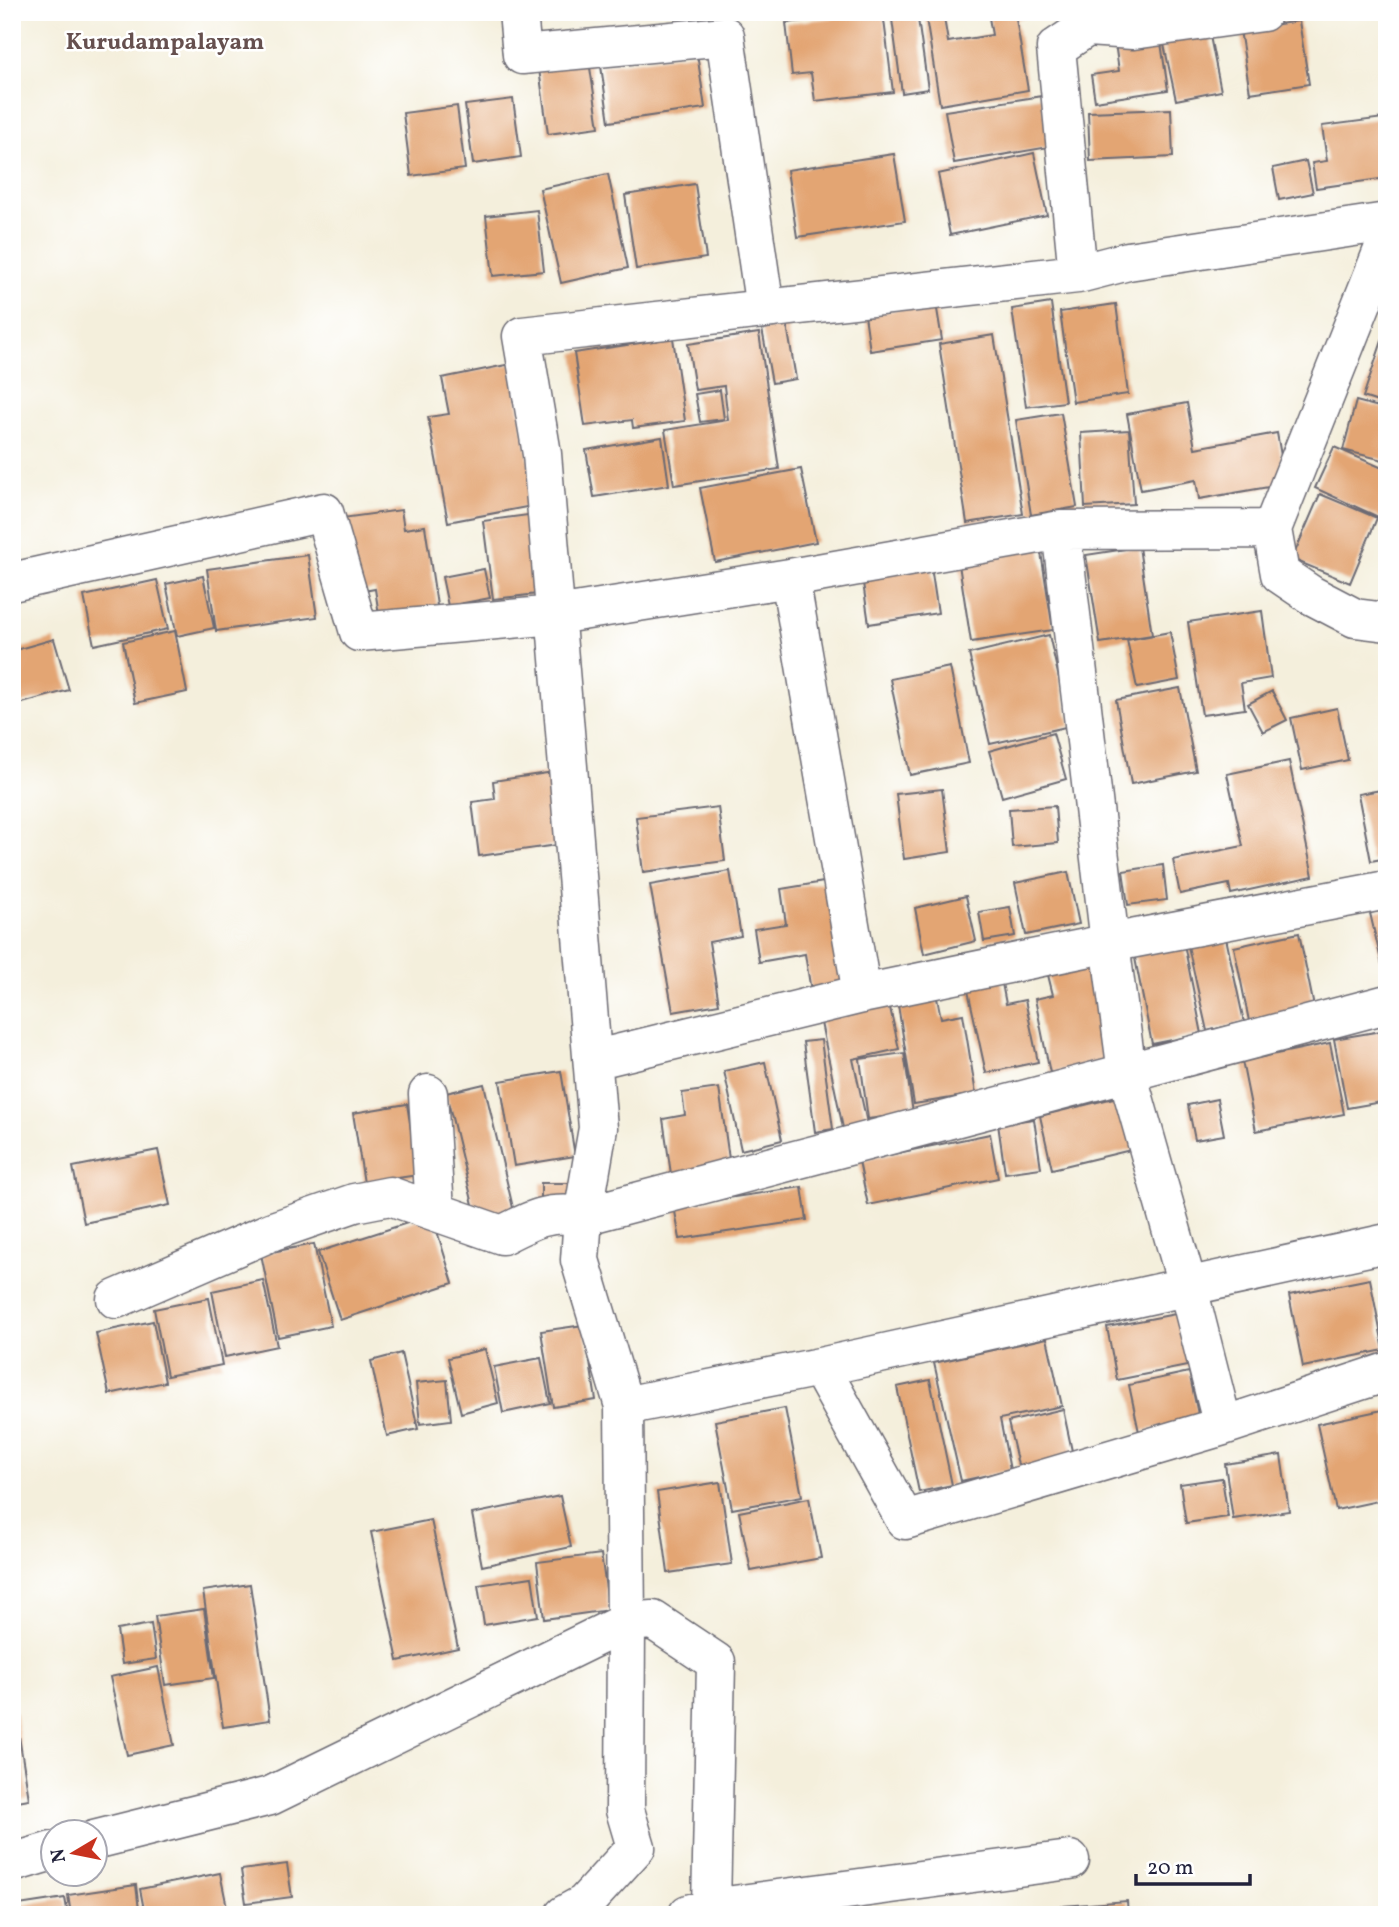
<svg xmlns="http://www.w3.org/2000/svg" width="1399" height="1927" font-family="Vollkorn,serif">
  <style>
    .building { fill: #e3a573 }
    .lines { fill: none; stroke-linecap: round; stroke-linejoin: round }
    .street-casing { stroke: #6c6a73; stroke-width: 41 }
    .street { stroke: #fff; stroke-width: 38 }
    .labels { text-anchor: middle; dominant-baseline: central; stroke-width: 5; stroke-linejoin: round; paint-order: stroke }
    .neighbourhood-label { font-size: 23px; font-weight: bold; fill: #66504f; stroke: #fff }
  </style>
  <rect width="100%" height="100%" fill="#fff"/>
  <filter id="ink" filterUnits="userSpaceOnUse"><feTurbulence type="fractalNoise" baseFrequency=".0143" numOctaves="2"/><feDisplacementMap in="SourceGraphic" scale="14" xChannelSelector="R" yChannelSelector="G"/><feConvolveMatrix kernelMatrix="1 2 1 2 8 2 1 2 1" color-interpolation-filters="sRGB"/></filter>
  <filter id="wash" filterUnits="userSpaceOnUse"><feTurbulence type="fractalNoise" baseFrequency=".00686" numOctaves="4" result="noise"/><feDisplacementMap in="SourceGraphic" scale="28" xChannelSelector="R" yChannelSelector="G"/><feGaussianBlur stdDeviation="1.57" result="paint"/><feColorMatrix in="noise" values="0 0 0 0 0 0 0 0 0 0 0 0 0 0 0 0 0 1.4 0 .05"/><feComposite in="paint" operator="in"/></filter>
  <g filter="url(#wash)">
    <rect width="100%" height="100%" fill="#f4efdc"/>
    <g id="blocks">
      <path class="building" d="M883 12 893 92 815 101 811 73 792 75 786 23Z
        M891 12H917L928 89 902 93Z
        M925 12H943L948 42 992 35 988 12H1027L1028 17 1016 19 1028 90 940 105Z
        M1299 21 1309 84 1250 93 1240 30Z
        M1209 31 1221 91 1176 100 1163 40Z
        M1160 36 1168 90 1095 101 1091 75 1119 71 1115 43Z
        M697 53 705 108 609 122 601 66Z
        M589 61 599 127 548 134 539 69Z
        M1042 96 1049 147 954 163 945 111Z
        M513 99 521 157 473 164 465 105Z
        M457 106 465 169 411 176 403 113Z
        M1171 109 1173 157 1090 161 1088 112Z
        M1383 118 1387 146V178L1316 188 1312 163 1327 161 1322 126Z
        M1034 153 1047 215 950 235 938 174Z
        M894 154 905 221 797 237 787 170Z
        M1306 161 1313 193 1279 200 1273 168Z
        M608 174 628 268 561 283 540 189Z
        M695 184 706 258 636 269 625 195Z
        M537 210 544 271 493 276 486 216Z
        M936 303 942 340 870 351 865 315Z
        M1051 303 1065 402 1026 407 1012 309Z
        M1116 304 1128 394 1073 402 1060 312Z
        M787 325 796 379 772 383 762 329Z
        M759 333 779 469 674 485 665 430 728 420 724 386 695 390 688 344Z
        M994 335 1023 514 967 523 939 344Z
        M1384 335 1387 336V405L1363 397Z
        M673 338 685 421 633 428 632 420 585 426 574 353Z
        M511 364 537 505 448 522 428 417 449 414 442 378Z
        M720 390 724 419 700 422 695 394Z
        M1356 401 1387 409V461L1343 450Z
        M1187 403 1195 448 1277 433 1286 484 1199 499 1196 480 1141 490 1127 414Z
        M1061 413 1077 507 1031 515 1016 420Z
        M1129 430 1134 504 1085 507 1081 433Z
        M662 437 669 485 594 497 586 450Z
        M1334 447 1387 470V521L1315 488Z
        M801 469 816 542 715 562 700 488Z
        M1320 494 1377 518 1350 583 1292 559Z
        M401 510 404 529 425 526 438 612 380 621 375 589 353 593 342 518Z
        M535 514 546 593 493 599 483 521Z
        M1040 546 1053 630 971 642 958 558Z
        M1139 547 1152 635 1100 643 1086 555Z
        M308 555 317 617 216 631 207 569Z
        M931 567 938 613 869 624 862 576Z
        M484 569 490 598 448 606 442 577Z
        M203 576 214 628 177 636 166 584Z
        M157 580 168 629 94 645 84 596Z
        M1262 611 1271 678 1241 683 1245 709 1202 715 1188 622Z
        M175 631 187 692 135 703 123 642Z
        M1170 632 1179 680 1137 688 1127 640Z
        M1049 635 1070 726 990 744 969 654Z
        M54 639 69 690 12 706V651Z
        M950 667 969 763 910 775 890 679Z
        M1180 688 1196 771 1131 784 1116 700Z
        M1272 691 1287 720 1263 732 1248 704Z
        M1337 708 1348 760 1302 770 1291 718Z
        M1053 733 1066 779 1002 797 989 751Z
        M1289 761 1313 876 1231 894 1229 884 1180 894 1173 860 1243 846 1227 774Z
        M561 771 572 843 479 856 472 802 495 799 493 781Z
        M942 789 950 852 904 859 896 794Z
        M1387 789V858L1371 861 1358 794Z
        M1055 806 1058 843 1012 847 1009 809Z
        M718 807 725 861 643 872 636 817Z
        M1163 865 1167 900 1128 905 1123 871Z
        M730 871 741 936 709 942 719 1004 673 1012 650 885Z
        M1068 872 1079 924 1026 935 1015 883Z
        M836 880 854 990 812 997 805 954 759 962 754 929 786 924 781 889Z
        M966 896 976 941 924 954 915 908Z
        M1010 907 1015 936 984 941 979 912Z
        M1387 909V982H1386L1370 913Z
        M1299 933 1314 1007 1249 1021 1234 947Z
        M1226 938 1244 1022 1207 1031 1188 946Z
        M1184 944 1202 1034 1152 1044 1134 953Z
        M1095 960 1117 1059 1050 1073 1035 999 1053 995 1047 971Z
        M1001 978 1006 1004 1025 1000 1038 1062 986 1073 967 986Z
        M936 993 941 1018 963 1014 976 1094 914 1104 897 999Z
        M889 1003 899 1049 853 1059 867 1123 843 1128 820 1018Z
        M1387 1030V1101L1347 1108 1334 1039Z
        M821 1040 833 1129 815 1132 803 1042Z
        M1330 1043 1344 1114 1256 1131 1242 1061Z
        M904 1053 913 1113 868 1119 860 1059Z
        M765 1062 782 1140 741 1150 724 1071Z
        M561 1071 575 1156 514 1166 500 1081Z
        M484 1084 514 1212 477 1221 446 1093Z
        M719 1088 730 1166 671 1174 663 1119 685 1115 682 1093Z
        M1126 1095 1139 1148 1052 1169 1040 1116Z
        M1217 1099 1224 1135 1195 1140 1188 1105Z
        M407 1104 418 1175 364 1183 353 1113Z
        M1034 1119 1041 1168 1005 1173 998 1124Z
        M990 1134 998 1178 868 1205 859 1161Z
        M158 1150 170 1205 84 1223 73 1167Z
        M541 1183H577V1211H541Z
        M802 1187 807 1220 680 1239 674 1206Z
        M432 1215 453 1283 340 1320 318 1252Z
        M314 1244 331 1326 278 1337 261 1254Z
        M1370 1279 1384 1350 1303 1367 1289 1295Z
        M263 1280 277 1346 225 1357 212 1291Z
        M209 1298 222 1365 167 1376 154 1309Z
        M1181 1313 1192 1365 1117 1380 1107 1327Z
        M153 1321 165 1382 109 1394 96 1333Z
        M584 1325 596 1400 553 1407 541 1331Z
        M1047 1338 1062 1406 1000 1419 1010 1470 961 1481 934 1363Z
        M485 1349 498 1403 461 1413 448 1358Z
        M401 1353 418 1429 387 1436 371 1361Z
        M541 1358 550 1403 503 1413 494 1367Z
        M1189 1372 1199 1419 1139 1432 1129 1385Z
        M447 1380 451 1420 420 1424 416 1383Z
        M930 1380 952 1485 919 1492 897 1387Z
        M785 1408 802 1496 732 1509 715 1421Z
        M1063 1409 1075 1465 1021 1478 1008 1422Z
        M1387 1409V1499L1336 1510 1317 1424Z
        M1281 1455 1289 1511 1233 1519 1225 1464Z
        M1222 1478 1228 1517 1186 1523 1180 1484Z
        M720 1482 732 1564 668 1573 657 1492Z
        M560 1496 571 1547 482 1566 472 1514Z
        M809 1498 821 1558 751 1571 739 1512Z
        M431 1520 458 1648 398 1661 371 1532Z
        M601 1554 609 1610 544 1619 537 1562Z
        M532 1577 538 1616 484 1625 478 1585Z
        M250 1584 270 1720 223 1727 203 1591Z
        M204 1609 214 1678 165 1685 155 1616Z
        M151 1624 156 1659 122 1664 117 1630Z
        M158 1667 174 1745 127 1755 110 1677Z
        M12 1711H15L29 1799 12 1802Z
        M287 1864 292 1897 246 1903 241 1870Z
        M220 1873 228 1912 213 1915H145L140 1889Z
        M136 1885 139 1910 111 1915H71L68 1895Z
        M65 1898 68 1915H12V1906Z
        M1127 1901 1128 1915H1052L1051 1907Z"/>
    </g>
  </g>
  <g filter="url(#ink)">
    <use href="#blocks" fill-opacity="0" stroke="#6c6a73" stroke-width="2"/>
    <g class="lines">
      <defs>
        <path id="street" d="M518 12 522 55 725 36 765 309
          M1078 274 1128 261 1387 222
          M1272 529 1280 574 1311 595 1355 618 1387 622
          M1061 530 1110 943 1127 1073 1188 1288 1223 1426
          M790 578 1061 530 1272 529 1387 240
          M12 582 324 512 359 632 556 615 790 578 862 994 1110 943 1387 890
          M593 1060 862 994
          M428 1094 435 1211
          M116 1299 273 1231 354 1203 390 1196 502 1235C533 1219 547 1211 583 1216L1387 1004
          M820 1367 905 1520 1223 1426 1387 1372
          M624 1406 820 1367 1387 1243
          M94 1840 270 1796 626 1622 624 1406 580 1260 583 1216 598 1128 542 454 522 336 1078 274 1056 48 1087 27 1133 30 1263 12
          M12 1863 52 1851
          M688 1914 711 1908 1070 1860
          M564 1915 584 1904 636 1847 625 1810 626 1622 653 1620 716 1662 711 1908"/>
      </defs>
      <use href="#street" class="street-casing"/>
      <use href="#street" class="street"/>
    </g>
  </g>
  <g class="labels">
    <g class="neighbourhood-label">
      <text x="165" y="43">Kurudampalayam</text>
    </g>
  </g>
  <rect width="1399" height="1927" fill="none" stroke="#fff" stroke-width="42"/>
  <g transform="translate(74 1853) rotate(260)"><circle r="33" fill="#ffffff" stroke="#a7a7b1" stroke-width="2"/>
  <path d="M0-5L12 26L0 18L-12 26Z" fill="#c8321e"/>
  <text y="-10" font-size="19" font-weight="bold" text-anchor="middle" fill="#22223b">N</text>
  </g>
  <path d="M1136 1874v10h114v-10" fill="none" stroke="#22223b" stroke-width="3.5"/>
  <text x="1147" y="1874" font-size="21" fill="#22223b" stroke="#ffffff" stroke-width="5" paint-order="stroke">20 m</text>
</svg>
